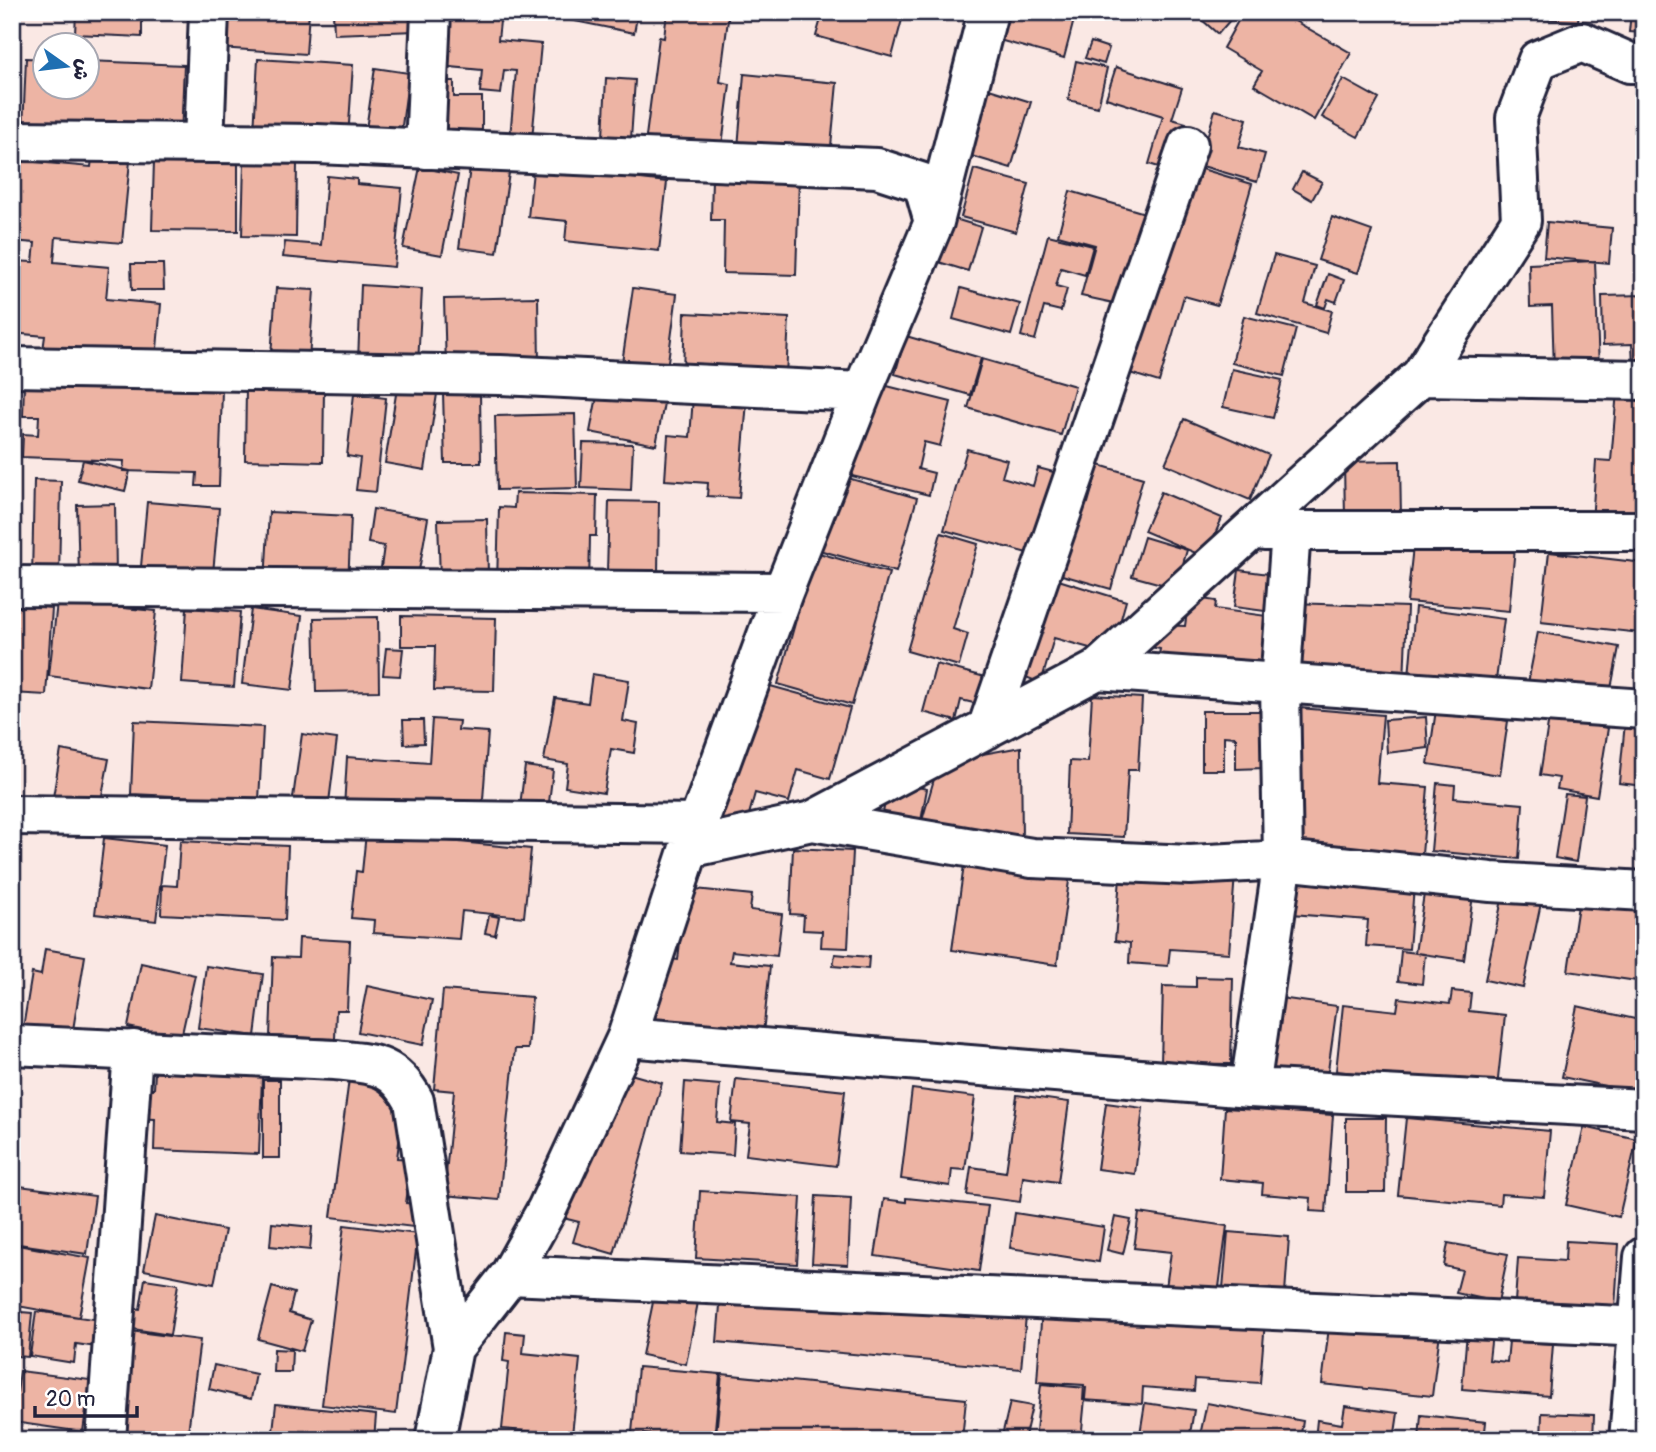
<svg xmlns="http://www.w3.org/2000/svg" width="1656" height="1452" font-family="Pangolin,'Playpen Sans Arabic',sans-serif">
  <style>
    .building { fill: #edb4a4; stroke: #22223b; stroke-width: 2 }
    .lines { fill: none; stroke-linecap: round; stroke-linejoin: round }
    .minor-casing { stroke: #22223b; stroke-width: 44 }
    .minor { stroke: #fff; stroke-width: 38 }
  </style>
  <rect width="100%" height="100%" fill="#fae8e4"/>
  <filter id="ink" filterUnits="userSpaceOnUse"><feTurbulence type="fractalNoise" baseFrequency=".0143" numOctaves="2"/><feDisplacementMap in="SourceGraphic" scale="14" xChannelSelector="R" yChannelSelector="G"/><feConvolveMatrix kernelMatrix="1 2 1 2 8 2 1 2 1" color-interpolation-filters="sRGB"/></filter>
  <g filter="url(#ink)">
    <path class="building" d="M76 12 142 13V37L75 34Z
      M221 12H309L306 54 219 48Z
      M333 12H416V31L334 34Z
      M445 12H501L498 40 541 44 532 139 510 137 516 71 504 70 501 94 480 92 482 70 440 66Z
      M561 12H638L634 33 560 18Z
      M667 12H729L720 82 730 84 721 153 645 144 659 37 664 38Z
      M823 12H904L892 57 816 36Z
      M999 12H1076L1064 58 992 38Z
      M1193 12H1237L1218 34Z
      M1243 12H1279L1351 53 1314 120 1254 85 1262 71 1223 48Z
      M1517 12H1579L1578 21 1517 18Z
      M1631 12H1644V33L1629 32Z
      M1091 42 1109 48 1104 64 1085 58Z
      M26 58 46 59V88H88V61L184 65 181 137 23 130Z
      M258 59 353 65 348 138 254 132Z
      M1076 61 1107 68 1098 107 1068 100Z
      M1116 67 1182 88 1172 119 1186 123 1172 171 1149 164 1163 116 1106 98Z
      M375 68 409 73 400 141 365 136Z
      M744 74 837 83 830 157 738 148Z
      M606 78 635 80 631 139 603 137Z
      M1343 79 1379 99 1358 137 1322 117Z
      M433 81H454V97H482V142L432 141Z
      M989 89 1031 102 1011 168 968 155Z
      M1215 110 1247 119 1239 147 1265 154 1257 182 1199 165Z
      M92 158 130 161 122 243 56 237 54 262 109 267 106 299 161 304 156 360 43 350 45 336 12 333V261L33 262 35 243 12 241V160L91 167Z
      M154 160 238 161V231L152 230Z
      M244 162 297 163 296 237 242 236Z
      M1192 166 1252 184 1217 305 1184 296 1159 382 1123 371Z
      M420 167 458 175 442 255 403 248Z
      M470 168 509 173 497 253 459 248Z
      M974 169 1029 184 1016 232 961 217Z
      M533 171 570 175V171L667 182 659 251 565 241 567 221 528 217Z
      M1302 172 1322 182 1312 200 1293 189Z
      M327 176 357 179V184L402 188 394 267 283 257 285 242 321 245Z
      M712 177 799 179 796 275 723 273 724 220H711Z
      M1070 191 1155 216 1123 305 1081 296 1095 245 1058 235Z
      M945 216 981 227 968 271 932 260Z
      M1332 217 1372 231 1358 273 1318 260Z
      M1547 222 1612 228 1609 263 1544 257Z
      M1048 235 1093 246 1085 275 1061 268 1056 286 1067 289 1061 311 1044 307 1035 340 1021 336Z
      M1274 255 1315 266 1305 303 1332 311 1326 333 1257 313Z
      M1595 261 1599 369 1554 371 1552 306 1530 307 1529 264Z
      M131 264H163L164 290H132Z
      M1328 274 1344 280 1336 302 1328 299 1325 308 1317 305Z
      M361 285 422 289 418 364 358 361Z
      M276 288 314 290 309 359 271 356Z
      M633 288 677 294 667 369 622 363Z
      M961 288 1020 304 1011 335 953 319Z
      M1644 295V366H1633L1632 344 1603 345 1602 296Z
      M538 297 539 366 446 368 444 299Z
      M685 313 789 318 786 376 683 372Z
      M1244 316 1296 329 1284 376 1232 363Z
      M906 336 981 358 970 395 895 374Z
      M982 359 1075 386 1061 435 968 408Z
      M1232 369 1282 380 1273 418 1223 407Z
      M875 383 951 402 940 446 924 442 918 469 934 473 929 495 852 476Z
      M24 384 222 390 219 486H196L197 473 123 471 124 461 22 457 23 434 38 435 39 416H23Z
      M246 388 324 389 323 462 245 460Z
      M397 388 437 394 425 470 385 463Z
      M598 391 664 403 656 445 590 432Z
      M1617 391 1644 393V527L1592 523 1596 460 1611 461Z
      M480 392 481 463H445L443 393Z
      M354 394 386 398 376 492 356 490 360 458 347 456Z
      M693 397 747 401 739 498 707 496 708 483 665 480 668 435 690 437Z
      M575 414 577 488 497 490 495 416Z
      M1184 419 1269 455 1250 500 1165 464Z
      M583 443 633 444 631 490 581 488Z
      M967 449 1007 460 1002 477 1033 486 1038 468 1061 474 1038 556 944 530Z
      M83 460 130 471 125 491 78 480Z
      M1400 461 1401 518 1345 519 1344 462Z
      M1099 465 1143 478 1111 589 1055 573 1076 499 1088 503Z
      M834 474 917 498 896 572 812 548Z
      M34 480 61 481 59 578H32Z
      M1161 492 1222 518 1205 557 1144 531Z
      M515 493 597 495 596 536H590L589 587 497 584 499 507 514 508Z
      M609 501 659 502 658 573 607 572Z
      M147 502 219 508 212 584 140 577Z
      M115 504 116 577 79 578 77 505Z
      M373 509 428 518 416 588 379 582 384 546 368 543Z
      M269 512 351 516 348 586 265 582Z
      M487 519 488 578 440 579 438 520Z
      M941 533 978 544 953 629 968 634 959 666 907 651Z
      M1144 537 1187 550 1176 588 1132 576Z
      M1414 537 1515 547 1509 611 1407 602Z
      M815 552 889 573 852 705 778 684Z
      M1549 552 1644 563 1640 633 1541 622Z
      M1239 570 1284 576 1280 613 1234 607Z
      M1052 578 1126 601 1111 654 1054 638 1041 683 1023 676Z
      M1189 597 1216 601 1215 609 1274 617 1265 681 1157 666 1160 649 1146 646 1154 625 1185 626Z
      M57 602 156 611 148 689 49 676Z
      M1293 603 1407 607 1404 683 1290 679Z
      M12 604 52 608 46 695 12 693Z
      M1415 607 1504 619 1495 688 1409 677Z
      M187 608 240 612 234 687 182 683Z
      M251 609 302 616 292 690 242 684Z
      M401 616 496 618 494 691 434 690 435 646H401Z
      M378 617 379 691 316 692 314 618Z
      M1538 632 1619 647 1609 699 1528 683Z
      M386 648 403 649 400 676 383 675Z
      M936 664 985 677 978 704 961 700 956 721 923 712Z
      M592 674 629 680 623 721 638 724 634 753 611 749 604 793 565 787 568 764 544 760 555 698 588 703Z
      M756 682 850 708 830 779 798 770 789 802 755 793 745 829 717 821Z
      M1092 695 1142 698 1138 770H1128L1124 837 1067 834 1070 761 1088 762Z
      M1299 708 1383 715 1377 783 1428 787 1422 854 1288 843Z
      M1436 710 1508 721 1500 775 1428 764Z
      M1202 711H1267L1264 768 1236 769V737L1224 736V770H1202Z
      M1426 717 1428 748 1387 753 1385 720Z
      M1549 718 1608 728 1597 796 1557 789 1559 778 1540 775Z
      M432 719 459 721 458 730 488 732 482 813 344 808 347 757 429 763Z
      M403 720H423L424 743 404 744Z
      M134 721 263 727 259 800 131 794Z
      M1625 723 1644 725V786L1619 783Z
      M302 734 337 739 328 810 292 805Z
      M1021 747 1022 842 921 824 939 762Z
      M61 750 109 759 99 811 52 803Z
      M525 766 553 770 548 810 520 806Z
      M889 781 927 789 920 826 882 818Z
      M1437 783 1455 785 1454 798 1523 804 1519 859 1431 851Z
      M1565 794 1585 796 1576 862 1555 858Z
      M366 833 531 849 524 917 462 911 459 939 373 933 374 920 351 918 356 871 362 872Z
      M104 838 165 845 156 921 95 914Z
      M180 841 288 846 285 920 161 914 162 885 177 886Z
      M793 848 853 851 848 948 821 947 822 931 803 930 804 915 790 914Z
      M965 858 1071 867 1057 965 952 950Z
      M1121 865 1235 874 1229 953 1170 949 1168 966 1129 963 1130 943 1115 941Z
      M1296 866 1415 875 1409 949 1366 946 1368 920 1292 914Z
      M1426 881 1474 888 1464 960 1415 953Z
      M686 888 752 895 750 910 782 914 777 956 732 951 730 962 770 966 762 1043 646 1031 654 957 678 960Z
      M1580 892 1644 901V982L1568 971Z
      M1503 895 1541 903 1523 988 1485 980Z
      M489 915 499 917 495 935 485 933Z
      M299 938 350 941 347 1010H336L335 1039 270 1036 273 957 298 958Z
      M45 949 85 956 72 1036 23 1028 32 973 41 975Z
      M1401 951 1425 954 1422 984 1398 981Z
      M835 954 869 957 868 969 833 966Z
      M141 963 195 975 181 1038 128 1027Z
      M206 966 263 974 255 1036 198 1028Z
      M1196 977 1233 978 1231 1064 1161 1063 1163 986 1196 987Z
      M367 986 432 1000 423 1045 358 1032Z
      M443 990 532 997 528 1049H515L499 1200 444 1195 454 1091 434 1089Z
      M1452 991 1471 993 1469 1011 1505 1015 1497 1088 1336 1071 1343 1005 1397 1011 1399 998 1450 1004Z
      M1273 997 1337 1006 1326 1085 1261 1077Z
      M1577 1006 1644 1021V1094L1562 1077Z
      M613 1069 662 1083 614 1254 573 1242 579 1222 559 1217Z
      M155 1072 262 1077 259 1154 154 1150 155 1119 130 1118 132 1089H154Z
      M349 1079 406 1087 397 1158 412 1159 406 1203 416 1204 413 1227 331 1217Z
      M736 1079 845 1091 836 1166 746 1155 750 1124 731 1122Z
      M263 1080H280V1158H263Z
      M685 1082 720 1085 717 1122 735 1124 733 1155 680 1151Z
      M912 1089 975 1097 965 1170 952 1169 950 1186 901 1179Z
      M1017 1095 1069 1102 1058 1182 1023 1177 1020 1202 967 1195 971 1167 1006 1172Z
      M1106 1103 1143 1108 1135 1174 1097 1169Z
      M1225 1108 1333 1115 1326 1212 1310 1211 1311 1198 1262 1194 1263 1183 1220 1179Z
      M1346 1118H1386L1385 1192H1346Z
      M1406 1118 1550 1131 1544 1197 1501 1194 1500 1205 1398 1195Z
      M1584 1127 1637 1139 1619 1217 1566 1205Z
      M12 1185 95 1196 87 1254 12 1243Z
      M700 1191 801 1197 797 1264 696 1258Z
      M816 1196 851 1198 848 1265 812 1263Z
      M906 1198 988 1206 979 1271 875 1256 884 1199 906 1202Z
      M1015 1213 1104 1227 1099 1262 1010 1248Z
      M1139 1213 1227 1226 1218 1295 1166 1287 1171 1252 1134 1248Z
      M155 1216 225 1230 214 1284 144 1270Z
      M1115 1217 1131 1220 1123 1254 1107 1250Z
      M272 1223 312 1227 310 1250 270 1246Z
      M344 1225 418 1234 396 1414 322 1405Z
      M1228 1232 1289 1237 1285 1293 1223 1288Z
      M1566 1241 1619 1244 1615 1308 1515 1302 1518 1258 1565 1261Z
      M1448 1243 1508 1254 1498 1302 1456 1293 1462 1270 1444 1266Z
      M12 1244 90 1258 79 1317 12 1305Z
      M145 1279 178 1284 170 1335 127 1328 130 1308 140 1309Z
      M657 1283 700 1292 686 1364 642 1355Z
      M272 1287 294 1293 289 1313 311 1320 302 1351 258 1339Z
      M721 1293 1027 1305 1021 1369 717 1342Z
      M1042 1307 1265 1321 1260 1383 1195 1379 1194 1391 1143 1387 1142 1404 1083 1400 1084 1385 1037 1382Z
      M36 1311 100 1320 97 1347 76 1344 74 1363 30 1356Z
      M21 1312 32 1313 28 1357 17 1356Z
      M1330 1319 1440 1332 1432 1396 1322 1384Z
      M130 1331 200 1340 187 1440H115Z
      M506 1332 525 1334 523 1353 580 1359 572 1435 502 1429 509 1362 503 1361Z
      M1467 1332 1492 1334 1489 1360 1507 1362 1509 1341 1553 1344 1549 1396 1462 1389Z
      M274 1349 292 1350 291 1372H273Z
      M214 1365 256 1374 251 1399 209 1389Z
      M638 1367 720 1374 714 1440 632 1433Z
      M20 1371 90 1380 83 1432 13 1422Z
      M722 1374 966 1399 962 1440H765L716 1435Z
      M1041 1384 1086 1388 1081 1440H1035Z
      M1010 1402 1032 1406 1024 1440H1001Z
      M1145 1403 1194 1410 1189 1440H1139Z
      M1207 1403 1303 1421 1300 1440H1199Z
      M276 1404 376 1415 374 1440H272Z
      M1345 1406 1398 1413 1394 1440H1315L1317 1420 1342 1424Z
      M1542 1413 1594 1415 1593 1440H1541Z
      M1421 1415 1486 1422 1484 1440H1419Z"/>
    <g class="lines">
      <defs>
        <path id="minor" d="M12 141 317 144 877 168 923 183 934 222 862 392 783 592 689 848 627 1037 547 1209 510 1275 453 1348
          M204 143 209 12
          M425 149 431 12
          M934 222 988 12
          M12 367 500 375 862 392
          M1421 376 1644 380
          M1264 531H1644
          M12 586 783 592
          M1097 670 1644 709
          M987 729 1188 145
          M12 815 699 824
          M812 821 1032 858 1190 865 1283 860 1491 882 1644 891
          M689 848 812 821 1097 670 1421 376 1521 221 1516 118 1538 60 1582 42 1630 63H1644
          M627 1037 1250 1088 1644 1109
          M12 1045 335 1060C375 1064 394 1064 414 1101L453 1348 435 1440
          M1250 1088 1283 860 1280 684 1291 531
          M510 1275 1644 1327
          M106 1440 133 1050
          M1629 1440 1644 1257"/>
      </defs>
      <use href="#minor" class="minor-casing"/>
      <use href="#minor" class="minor"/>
    </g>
  </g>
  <rect width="1656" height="1452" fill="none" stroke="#fff" stroke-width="42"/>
  <rect x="21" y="21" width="1614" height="1410" fill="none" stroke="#22223b" stroke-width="2.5" filter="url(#ink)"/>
  <g transform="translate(66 66) rotate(104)"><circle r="33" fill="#ffffff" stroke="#a7a7b1" stroke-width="2"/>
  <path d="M0-5L12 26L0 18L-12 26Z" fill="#1f6fb2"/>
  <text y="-10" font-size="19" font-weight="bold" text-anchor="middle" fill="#22223b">ش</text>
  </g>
  <path d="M35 1406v10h102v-10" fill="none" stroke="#22223b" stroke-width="3.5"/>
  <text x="46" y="1406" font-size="21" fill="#22223b" stroke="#ffffff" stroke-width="5" paint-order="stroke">20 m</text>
</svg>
